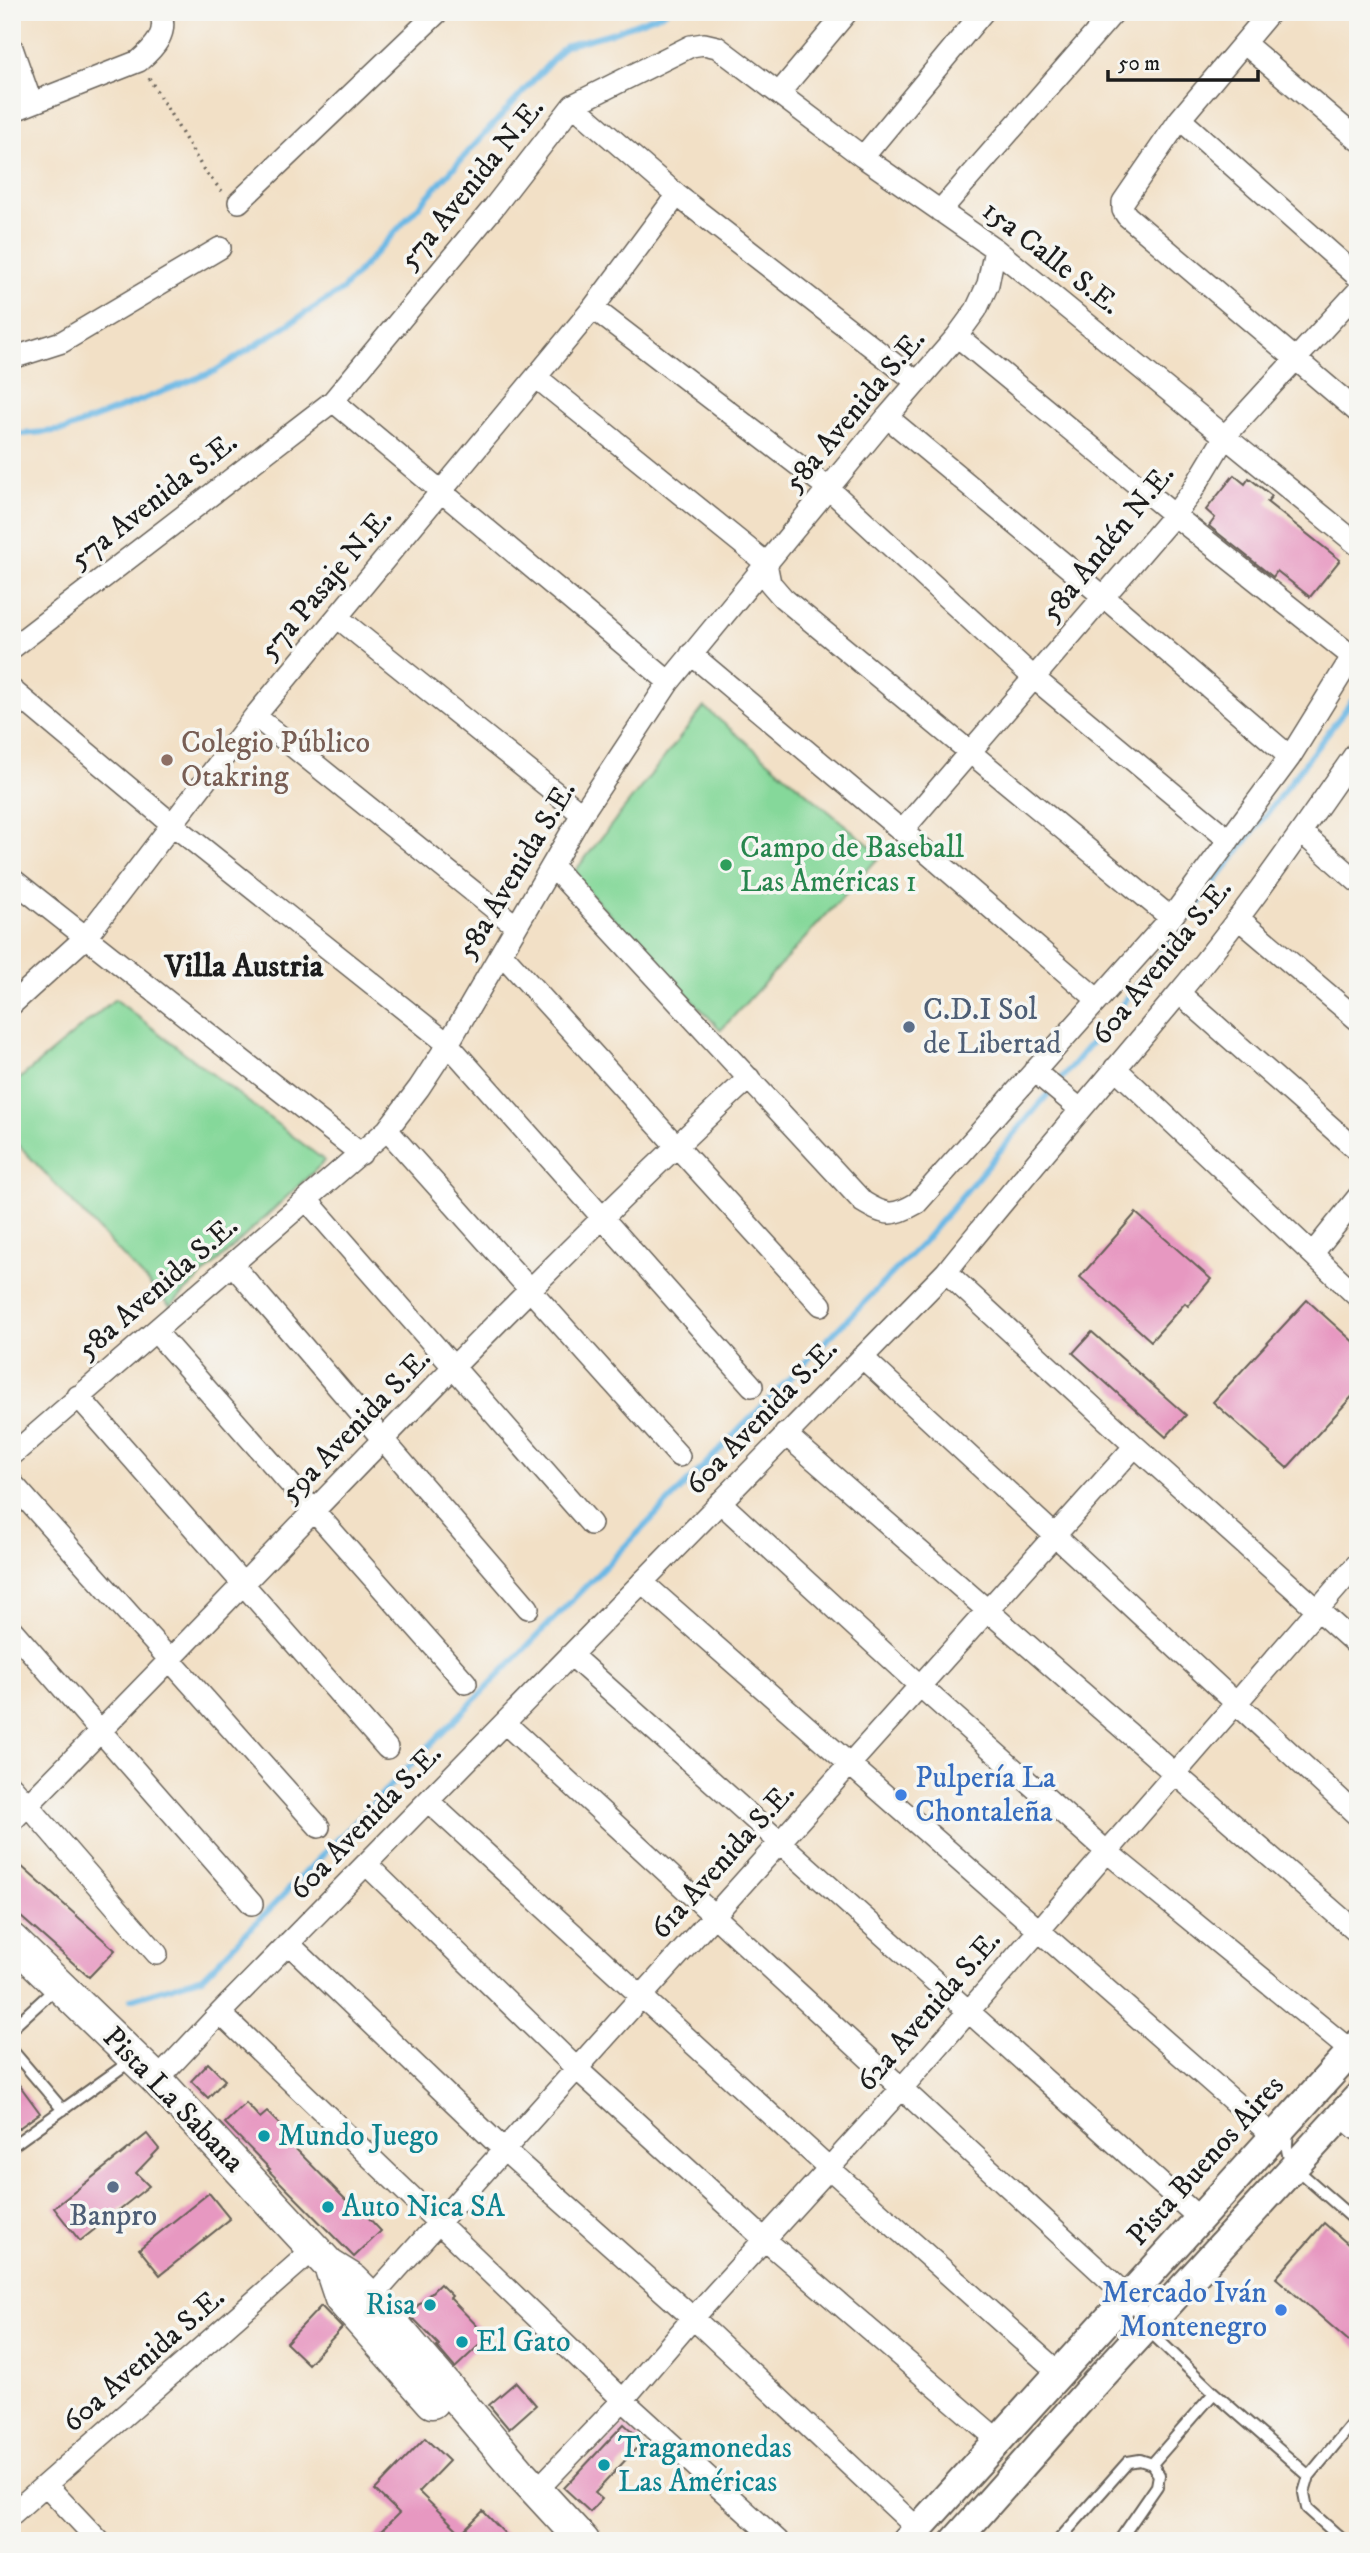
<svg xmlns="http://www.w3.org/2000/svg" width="1370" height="2553" font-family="'IM FELL DW Pica',serif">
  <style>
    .green { fill: #85d89a; stroke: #507a5b; stroke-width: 2 }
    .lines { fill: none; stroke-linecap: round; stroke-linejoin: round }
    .stream { stroke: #6bb8e5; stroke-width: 6 }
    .building { fill: #e798c1 }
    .lane-casing { stroke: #676158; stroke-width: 14 }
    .street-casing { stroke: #676158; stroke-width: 24 }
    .secondary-casing { stroke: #676158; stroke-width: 32 }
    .primary-casing { stroke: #676158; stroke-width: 35 }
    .path { stroke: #676158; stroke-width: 3.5; stroke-dasharray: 2 5; stroke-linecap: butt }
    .lane { stroke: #fff; stroke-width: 10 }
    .street { stroke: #fff; stroke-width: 21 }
    .secondary { stroke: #fff; stroke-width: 28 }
    .primary { stroke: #fff; stroke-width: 32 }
    .education-dot { fill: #8d6e63; stroke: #f6f6f2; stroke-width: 2.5 }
    .leisure-dot { fill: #2e9e5b; stroke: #f6f6f2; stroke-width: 2.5 }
    .service-dot { fill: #5c6f8a; stroke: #f6f6f2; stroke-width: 2.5 }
    .shop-dot { fill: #3f7fe0; stroke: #f6f6f2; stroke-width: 2.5 }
    .culture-dot { fill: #0f9aa8; stroke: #f6f6f2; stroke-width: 2.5 }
    .labels { text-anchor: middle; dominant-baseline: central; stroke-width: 7; stroke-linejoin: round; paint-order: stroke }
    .street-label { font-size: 30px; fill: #1c1c1c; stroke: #f6f6f2 }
    .education-label { font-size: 30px; fill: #785e54; stroke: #f6f6f2; text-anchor: start }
    .leisure-label { font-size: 30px; fill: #27864d; stroke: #f6f6f2; text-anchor: start }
    .service-label { font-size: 30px; fill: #4e5e75; stroke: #f6f6f2; text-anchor: start }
    .shop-label { font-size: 30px; fill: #366cbe; stroke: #f6f6f2; text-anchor: start }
    .culture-label { font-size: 30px; fill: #0d838f; stroke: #f6f6f2; text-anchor: start }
    .neighbourhood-label { font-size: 32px; font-weight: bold; fill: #1c1c1c; stroke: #f6f6f2 }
  </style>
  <rect width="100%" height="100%" fill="#f6f6f2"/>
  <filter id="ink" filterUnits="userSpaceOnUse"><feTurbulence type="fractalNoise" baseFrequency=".0143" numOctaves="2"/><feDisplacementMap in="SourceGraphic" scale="14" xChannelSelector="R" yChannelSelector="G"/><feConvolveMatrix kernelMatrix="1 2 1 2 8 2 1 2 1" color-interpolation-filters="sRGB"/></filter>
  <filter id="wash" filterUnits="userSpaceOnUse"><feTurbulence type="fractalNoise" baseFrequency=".00686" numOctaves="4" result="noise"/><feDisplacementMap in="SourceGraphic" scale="28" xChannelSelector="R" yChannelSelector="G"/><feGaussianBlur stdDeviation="1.57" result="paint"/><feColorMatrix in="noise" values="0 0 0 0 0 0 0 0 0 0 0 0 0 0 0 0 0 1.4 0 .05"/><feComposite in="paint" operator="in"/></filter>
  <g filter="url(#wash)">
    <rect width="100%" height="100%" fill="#f2e0c6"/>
    <path class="green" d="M704 707 881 855 721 1030 572 875Z
      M115 999 325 1161 170 1306 12 1138V1085Z"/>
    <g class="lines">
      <path class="stream" d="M12 435 65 430 215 371 342 290 565 46 611 33 666 12
        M131 1999 203 1977 923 1242 1109 1022 1358 693"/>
    </g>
    <g id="blocks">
      <path class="building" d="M1234 475 1245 484 1249 478 1272 496 1267 502 1340 560 1310 597 1277 571 1273 577 1209 526 1215 518 1206 510Z
        M1136 1213 1211 1279 1188 1306 1185 1303 1151 1341 1080 1277Z
        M1307 1300 1358 1346V1390L1287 1468 1213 1402Z
        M1092 1332 1186 1415 1166 1437 1073 1353Z
        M20 1865 115 1950 89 1977 12 1909V1873Z
        M208 2063 225 2080 208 2098 191 2081Z
        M12 2075 40 2113 12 2133Z
        M246 2103 260 2118 267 2112 289 2134 285 2138 348 2202 351 2199 381 2231 354 2257 268 2170 270 2169 225 2123Z
        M147 2134 159 2149 136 2173 149 2186 80 2241 54 2208Z
        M209 2193 230 2219 160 2275 139 2249Z
        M1324 2223 1358 2253V2349L1276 2278Z
        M440 2284 452 2296 450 2298 488 2337 455 2368 437 2347 439 2345 409 2314Z
        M321 2306 342 2328 308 2364 286 2343Z
        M516 2382 536 2405 509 2429 489 2405Z
        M624 2424 643 2441 595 2493 602 2499 590 2512 564 2488Z
        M425 2438 449 2461 419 2492 461 2533 483 2511 512 2541H371L399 2513 375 2490Z"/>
    </g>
  </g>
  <g filter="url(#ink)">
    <use href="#blocks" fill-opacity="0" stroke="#676158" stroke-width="2"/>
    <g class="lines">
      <defs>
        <path id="lane" d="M12 2028 57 1987
          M12 2050 63 2110
          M1288 2133C1286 2147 1286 2155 1294 2167L1358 2223
          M12 2146 132 2060
          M1147 2295 1138 2312 1146 2328 1214 2393 1309 2476 1304 2493 1307 2508 1344 2541
          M1309 2476 1351 2425
          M1058 2541 1128 2462 1140 2460 1152 2464 1214 2393
          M1119 2541 1157 2486 1159 2475 1152 2464"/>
        <path id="street" d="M1270 12 1180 119 1123 202V210L1127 216 1358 412
          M1244 43 1358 140
          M12 48 31 102
          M779 93 847 12
          M573 105 677 195 917 382
          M12 111 139 61C154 48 169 33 160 12
          M1180 119 1358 277
          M863 157 983 12
          M239 202 438 12
          M940 211 1114 12
          M593 308 828 488 1034 678 1229 840
          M957 336 1174 515 1358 661
          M12 358 62 342 220 248
          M536 377 766 563 770 583 783 598 1171 918
          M333 401 669 682
          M887 417 1104 597 1290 757
          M337 617 582 814
          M12 648 333 401 494 207 573 105 691 46 704 44 717 47 863 157 995 249 1358 545
          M691 654 902 831 1098 1000
          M12 690 172 824 448 1044 752 1386
          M255 716 516 926
          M902 831 1174 515 1191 493 1226 435 1358 291
          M1301 832 1358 882
          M552 866 863 1202C886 1216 893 1217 917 1203L1171 918 1290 757 1352 657
          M12 879 361 1154
          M1238 918 1358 1020
          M502 954 821 1305
          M1179 993 1358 1151
          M12 1004 86 937 255 716 593 308 677 195
          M1115 1068 1358 1297
          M1034 1071 1080 1109
          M387 1130 679 1456
          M307 1200 591 1524
          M1313 1253 1358 1197
          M232 1264 528 1608
          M946 1272 1135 1446 1358 1646
          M155 1331 466 1683
          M862 1357 1358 1816
          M78 1396 387 1748
          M785 1434 1358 1933
          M12 1455 387 1130 419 1088 448 1044 582 814 669 682 887 417 957 336 976 310 988 284 995 249
          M12 1483 319 1827
          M720 1502 920 1686 1106 1851 1351 2051
          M642 1582 1273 2136
          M12 1630 252 1904
          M571 1655 1199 2218
          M505 1723 1128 2297
          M12 1787 157 1954
          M428 1801 829 2168 1059 2373
          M12 1821C258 1574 493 1315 749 1078
          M366 1864 577 2069 764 2239 998 2440
          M288 1943 504 2150 693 2318 918 2529
          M220 2013 623 2400 778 2541
          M157 2080 220 2013 946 1272C1022 1177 1101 1087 1178 994 1243 917 1300 833 1358 750
          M1341 2115 1358 2130
          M363 2307 1135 1446
          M46 2485 99 2541
          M537 2490 623 2400 693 2318 902 2088 1358 1563
          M12 2514 314 2249"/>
        <path id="secondary" d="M907 2541 1358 2044
          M955 2541 1089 2390 1358 2097"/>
        <path id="primary" d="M12 1940 157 2080 329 2265 353 2280 372 2299 521 2474 583 2541
          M330 2266 341 2299 432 2402"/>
      </defs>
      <use href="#lane" class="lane-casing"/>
      <use href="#street" class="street-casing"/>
      <use href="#secondary" class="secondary-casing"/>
      <use href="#primary" class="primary-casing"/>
      <path class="path" d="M149 78 205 172 222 191
        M766 1399 780 1414"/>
      <use href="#lane" class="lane"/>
      <use href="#street" class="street"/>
      <use href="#secondary" class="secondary"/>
      <use href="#primary" class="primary"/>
    </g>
  </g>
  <circle class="education-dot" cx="167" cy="760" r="7"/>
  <circle class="leisure-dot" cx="726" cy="865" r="7"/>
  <g class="service-dot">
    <circle cx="909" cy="1027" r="7"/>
    <circle cx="113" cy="2187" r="7"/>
  </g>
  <g class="shop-dot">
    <circle cx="901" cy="1795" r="7"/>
    <circle cx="1281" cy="2310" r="7"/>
  </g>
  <g class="culture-dot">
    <circle cx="264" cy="2136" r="7"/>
    <circle cx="328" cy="2207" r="7"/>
    <circle cx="430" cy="2305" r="7"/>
    <circle cx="462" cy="2342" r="7"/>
    <circle cx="604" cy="2465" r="7"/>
  </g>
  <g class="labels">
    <g class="street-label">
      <text transform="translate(472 184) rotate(-51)">57a Avenida N.E.</text>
      <text transform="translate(1051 258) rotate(38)">15a Calle S.E.</text>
      <text transform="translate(855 411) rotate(-50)">58a Avenida S.E.</text>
      <text transform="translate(154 501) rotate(-38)">57a Avenida S.E.</text>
      <text transform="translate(1108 543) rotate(-51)">58a Andén N.E.</text>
      <text transform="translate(326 584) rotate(-50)">57a Pasaje N.E.</text>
      <text transform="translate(517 870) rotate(-59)">58a Avenida S.E.</text>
      <text transform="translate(1162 962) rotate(-51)">60a Avenida S.E.</text>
      <text transform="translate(158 1288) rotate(-41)">58a Avenida S.E.</text>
      <text transform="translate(762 1417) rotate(-46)">60a Avenida S.E.</text>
      <text transform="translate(356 1426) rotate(-46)">59a Avenida S.E.</text>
      <text transform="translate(366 1822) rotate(-46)">60a Avenida S.E.</text>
      <text transform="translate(723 1861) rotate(-48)">61a Avenida S.E.</text>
      <text transform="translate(929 2011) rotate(-49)">62a Avenida S.E.</text>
      <text transform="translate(173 2100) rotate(46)">Pista La Sabana</text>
      <text transform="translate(1206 2161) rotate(-48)">Pista Buenos Aires</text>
      <text transform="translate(144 2360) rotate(-41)">60a Avenida S.E.</text>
    </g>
    <g class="education-label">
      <text x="181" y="743">Colegio Público<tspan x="181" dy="34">Otakring</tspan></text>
    </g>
    <g class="leisure-label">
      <text x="740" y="848">Campo de Baseball<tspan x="740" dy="34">Las Américas 1</tspan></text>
    </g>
    <g class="service-label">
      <text x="923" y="1010">C.D.I Sol<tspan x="923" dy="34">de Libertad</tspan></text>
      <text x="113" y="2216" text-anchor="middle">Banpro</text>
    </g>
    <g class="shop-label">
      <text x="915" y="1778">Pulpería La<tspan x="915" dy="34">Chontaleña</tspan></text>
      <text x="1267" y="2293" text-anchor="end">Mercado Iván<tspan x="1267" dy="34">Montenegro</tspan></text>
    </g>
    <g class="culture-label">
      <text x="278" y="2136">Mundo Juego</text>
      <text x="342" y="2207">Auto Nica SA</text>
      <text x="416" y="2305" text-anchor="end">Risa</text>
      <text x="476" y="2342">El Gato</text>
      <text x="618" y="2448">Tragamonedas<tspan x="618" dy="34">Las Américas</tspan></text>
    </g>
    <g class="neighbourhood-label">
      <text x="244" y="967">Villa Austria</text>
    </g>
  </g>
  <rect width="1370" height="2553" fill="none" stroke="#f6f6f2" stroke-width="42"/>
  <path d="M1108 70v10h150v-10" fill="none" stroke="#1c1c1c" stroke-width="3.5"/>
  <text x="1118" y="70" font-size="21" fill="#1c1c1c" stroke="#f6f6f2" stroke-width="5" paint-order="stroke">50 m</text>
</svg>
